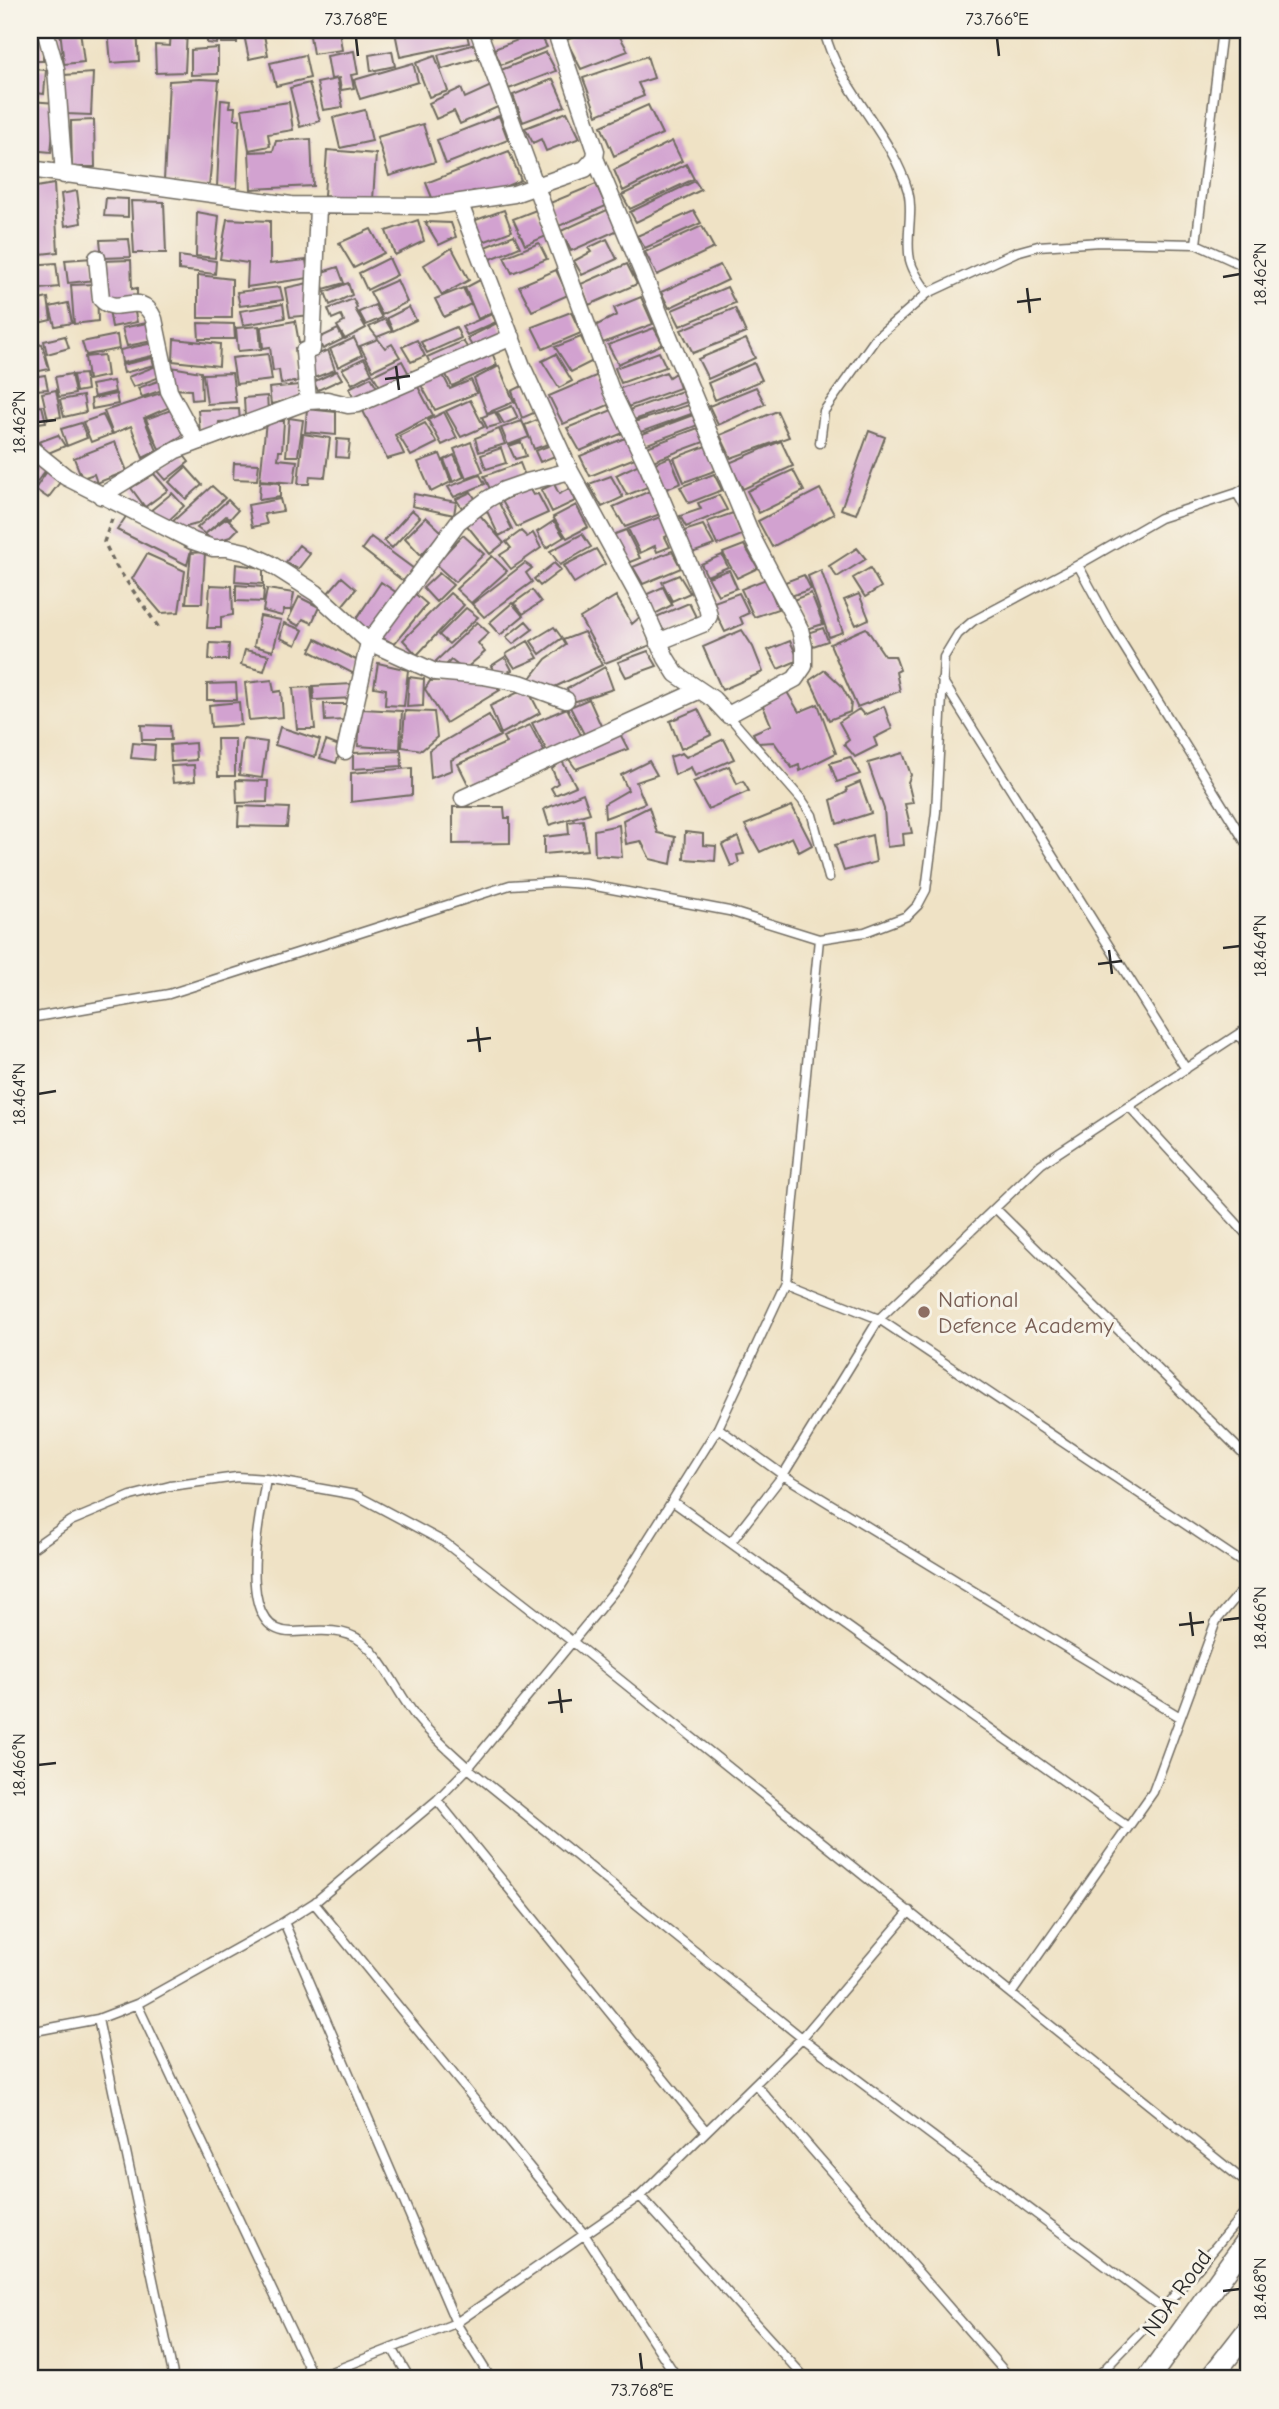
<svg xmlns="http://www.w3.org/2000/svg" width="1279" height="2409" font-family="'Comic Neue',sans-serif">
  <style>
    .building { fill: #d2a2d0 }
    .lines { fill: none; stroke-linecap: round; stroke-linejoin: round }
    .service-casing { stroke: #706b61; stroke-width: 11 }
    .minor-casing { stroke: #706b61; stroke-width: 19 }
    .tertiary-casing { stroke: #706b61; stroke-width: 24 }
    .path { stroke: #706b61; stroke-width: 3.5; stroke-dasharray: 5 5; stroke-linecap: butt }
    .service { stroke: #fff; stroke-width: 8 }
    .minor { stroke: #fff; stroke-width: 16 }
    .tertiary { stroke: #fff; stroke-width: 21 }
    .ticks { fill: none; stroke: #2b2b2b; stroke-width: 2.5 }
    .education-dot { fill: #8d6e63; stroke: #f7f3e8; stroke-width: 2.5 }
    .labels { text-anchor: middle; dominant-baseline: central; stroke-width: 6; stroke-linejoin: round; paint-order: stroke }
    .education-label { font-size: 23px; fill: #785e54; stroke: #f7f3e8; text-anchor: start }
    .street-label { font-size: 23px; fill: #2b2b2b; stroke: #f7f3e8 }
    .neatline { fill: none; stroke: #2b2b2b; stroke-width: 2.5 }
    .ticks-label { font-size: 18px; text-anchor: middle; fill: #2b2b2b }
  </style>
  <rect width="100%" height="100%" fill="#f7f3e8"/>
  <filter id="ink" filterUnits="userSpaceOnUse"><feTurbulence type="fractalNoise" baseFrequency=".0143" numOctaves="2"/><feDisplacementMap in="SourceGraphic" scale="14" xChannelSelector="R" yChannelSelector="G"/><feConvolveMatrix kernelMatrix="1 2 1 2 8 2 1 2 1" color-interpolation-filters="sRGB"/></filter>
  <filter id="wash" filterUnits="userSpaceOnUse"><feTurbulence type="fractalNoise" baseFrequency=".00686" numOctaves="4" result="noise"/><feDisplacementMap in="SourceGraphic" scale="28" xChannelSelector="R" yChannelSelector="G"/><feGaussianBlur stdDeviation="1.57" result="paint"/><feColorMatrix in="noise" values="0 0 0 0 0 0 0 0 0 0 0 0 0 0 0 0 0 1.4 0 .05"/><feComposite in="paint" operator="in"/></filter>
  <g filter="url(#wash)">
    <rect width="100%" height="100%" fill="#efe2c5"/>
    <g id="blocks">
      <path class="building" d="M60 30H80L84 62 64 64Z
        M108 30H137L139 61 111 63Z
        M171 30H187L185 72 156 73 155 45 170 46Z
        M207 30H219L217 44 207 43Z
        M221 30H237V43H221Z
        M243 30H263L268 55 249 59Z
        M309 30H339L342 50 313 54Z
        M408 30H466L469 43 400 57 395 32Z
        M591 30H632L619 35 628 51 581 69 566 40Z
        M539 32 547 47 501 65 494 49Z
        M30 41H43V61H30Z
        M475 44 479 58 442 69 438 55Z
        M218 48V74L191 75V50Z
        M354 51 358 74 351 75 354 88 341 90 339 78 331 79 327 56Z
        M392 51 395 66 371 71 369 55Z
        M546 52 556 71 509 89 501 70Z
        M305 55 310 78 276 86 270 63Z
        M435 56 448 91 429 97 416 63Z
        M647 56 654 78 638 83 644 96 597 115 583 78Z
        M413 63 418 82 360 99 354 80Z
        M30 69 46 70 44 94 30 92Z
        M93 73 91 115 66 114 64 75Z
        M200 79 219 80 209 187 164 181 169 81Z
        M337 79 343 107 323 110 317 83Z
        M553 79 565 106 523 122 513 95Z
        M309 83 320 121 300 127 290 88Z
        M491 86 500 106 460 124 454 111 436 119 429 103 461 88 465 98Z
        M221 100 230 101 229 107H235L234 119H240L237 188 217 187Z
        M30 101 56 103 51 152 30 150Z
        M289 102 293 130 268 134 270 146 249 150 242 109Z
        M648 105 662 134 614 156 601 126Z
        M365 110 372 141 340 148 333 118Z
        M567 112 580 138 546 151 541 139 533 143 525 128Z
        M499 116 508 140 446 164 437 140Z
        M94 120 95 167H72L71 121Z
        M423 124 435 162 389 176 377 137Z
        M311 139 313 186 251 189 249 152 273 151 276 141Z
        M672 141 682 161 623 191 614 170Z
        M327 150 376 154 373 200 324 196Z
        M509 151 521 180 479 197 474 191 435 205 426 183Z
        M686 164 694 179 630 209 622 195Z
        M695 181 701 190 636 222 630 212Z
        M54 184 58 252 32 255 30 188Z
        M596 184 606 206 559 226 550 203Z
        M77 191 81 223 65 226 61 194Z
        M106 198 128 199V217L104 216Z
        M131 201 164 202 166 253H134Z
        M504 210 512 231 483 242 473 221Z
        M536 210 549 235 525 245 513 219Z
        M607 210 618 230 571 251 561 231Z
        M694 211 701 223 645 248 637 236Z
        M197 212 219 216 215 258 196 256Z
        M227 219 270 221V264L306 260 309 278 247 287 248 263 220 259Z
        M418 220 424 241 395 255 386 231Z
        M425 222 451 223 456 237 439 245Z
        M702 226 714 248 657 275 645 252Z
        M371 229 384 253 354 268 339 243Z
        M514 235 520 247 491 259 485 247Z
        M129 239 131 257 102 258 100 240Z
        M607 239 617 259 582 275 574 261 591 252 588 248Z
        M539 243 547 259 512 273 504 257Z
        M452 248 469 280 442 295 424 265Z
        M179 256 216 261 215 274 179 270Z
        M93 258 95 280 68 283 65 260Z
        M389 258 397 275 367 290 359 273Z
        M131 260 132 289 137 288V299L105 298 101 261Z
        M56 263 59 287 32 290 30 265Z
        M627 264 637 284 589 305 581 284Z
        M720 265 728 280 669 308 661 292Z
        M338 267 344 283 324 289 319 273Z
        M556 270 568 295 532 311 519 286Z
        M198 275 232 279V318H198Z
        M397 280 407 302 382 315 370 292Z
        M480 280 494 311 478 319 465 288Z
        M308 283 312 315 290 317 285 288Z
        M348 283 352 295 330 305 325 292Z
        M97 284 98 321 74 324 71 285Z
        M280 287 283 300 240 306 237 292Z
        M727 287 735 303 680 326 672 310Z
        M463 288 471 304 444 317 435 299Z
        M641 297 653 324 603 343 595 326 617 315 614 308Z
        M48 298 51 320 30 325V302Z
        M353 299 357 307 355 309 366 328 345 339 337 326 344 322 341 315 332 319 328 309Z
        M68 303 72 323 55 326 50 307Z
        M283 304 285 318 243 325 240 311Z
        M375 305 382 318 366 325 359 312Z
        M409 307 416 320 393 331 387 318Z
        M134 308 137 322 112 327 109 310Z
        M735 308 746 333 693 353 681 330Z
        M571 312 581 333 543 349 532 327Z
        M492 314 496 322 467 335 462 327Z
        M385 319 392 331 377 337 369 327Z
        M295 321 300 348H295L300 381 281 384 279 370 273 371 270 347 263 348 261 327Z
        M147 323 152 341 127 346 122 328Z
        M198 323 234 324 235 339H199Z
        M497 323 503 334 474 349 467 338Z
        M259 326 261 349 238 351 236 328Z
        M456 327 461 338 427 353 421 342Z
        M654 328 663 344 618 364 608 345Z
        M338 329 343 339 323 349 317 339Z
        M117 335 119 349 86 355 82 342Z
        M65 336 69 348 47 354 44 341Z
        M581 337 593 361 571 372 555 347Z
        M354 338 362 355 338 367 330 349Z
        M174 339 220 344 219 366 173 361Z
        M378 339 385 348 392 344 400 357 373 370 360 346Z
        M746 339 755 358 708 379 698 359Z
        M417 340 425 356 411 362 402 347Z
        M463 341 469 350 432 368 427 357Z
        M153 343 156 355 122 363 120 350Z
        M42 344 49 369 30 373V357L35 355 32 347Z
        M328 350 335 370 314 378 307 359Z
        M491 350 497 365 452 386 445 373Z
        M659 352 666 367 621 383 615 368Z
        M268 354 272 380 236 384 232 358Z
        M556 354 572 381 559 388 542 361Z
        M104 355 107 376 88 380 85 357Z
        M152 358 154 365 124 373 122 365Z
        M364 358 372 373 352 384 342 369Z
        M402 361 409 374 381 388 373 375Z
        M754 363 762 380 715 400 708 383Z
        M156 366 160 377 133 387 128 377Z
        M499 366 514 402 487 413 474 379Z
        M171 367 201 372 202 399 192 400 191 390 173 389Z
        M337 371 342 379 318 390 313 382Z
        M666 372 669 377 675 373 680 388 625 408 618 389Z
        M232 373 236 402 207 404 203 374Z
        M442 373 450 389 471 380 477 393 435 410 421 385Z
        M71 374 75 394 59 397 55 377Z
        M85 374 87 390 76 392 73 375Z
        M45 375 48 389 35 390 33 377Z
        M598 375 611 404 563 424 549 396Z
        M371 377 379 391 356 402 349 388Z
        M161 380 165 389 142 397 138 388Z
        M113 381 115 392 94 397 91 385Z
        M416 383 433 415 395 435 404 454 387 459 363 411Z
        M299 385 301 398 271 404 269 388Z
        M524 385 536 412 522 418 512 391Z
        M756 387 765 404 718 425 709 406Z
        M56 390 61 417 48 419 42 393Z
        M682 391 687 402 634 420 629 410Z
        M164 392 170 407 144 418 157 451 143 458 131 426 113 434 104 411Z
        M116 394 118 404 92 409 91 399Z
        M83 396 86 412 64 417 60 400Z
        M267 396 268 410 245 417 244 398Z
        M470 400 484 427 461 437 446 411Z
        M689 405 694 413 635 434 631 423Z
        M42 406 46 422 30 424V407Z
        M512 406 518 418 504 424 497 412Z
        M239 409 240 421 219 422 218 429 200 432 198 410Z
        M307 409 336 412V435L305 432Z
        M171 410 183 435 159 449 146 419Z
        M612 410 623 433 580 451 567 428Z
        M777 411 789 437 731 458 720 435Z
        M444 412 457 438 442 445 428 420Z
        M495 412 501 424 487 428 482 417Z
        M103 415 112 434 91 442 83 422Z
        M693 415 698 425 642 446 637 436Z
        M289 418 303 420 298 456H286Z
        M539 419 548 444 534 449 525 425Z
        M266 421H284L282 451H279L278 459 297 461 294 483 260 480Z
        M522 421 529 437 508 445 501 428Z
        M81 423 87 438 67 446 61 429Z
        M425 423 437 443 411 456 399 436Z
        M698 428 704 442 650 462 644 448Z
        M499 429 505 444 479 452 475 438Z
        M869 431 885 437 856 514 841 509Z
        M303 434 330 438 325 477 310 476 309 484H298Z
        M58 435 65 446 46 454 39 442Z
        M625 438 635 458 590 476 580 456Z
        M337 439 350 440 348 458 336 457Z
        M781 441 793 466 743 489 729 463Z
        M115 442 127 471 97 483 94 474 82 478 74 458Z
        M471 442 483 472 466 478 454 449Z
        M521 442 526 456 515 459 509 446Z
        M551 445 555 456 540 462 535 451Z
        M706 446 717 470 684 482 674 458Z
        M501 448 506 463 486 469 481 455Z
        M182 453 189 462 166 480 158 471Z
        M440 454 451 482 431 492 418 462Z
        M454 455 464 477 453 482 444 460Z
        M670 457 681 483 662 491 650 465Z
        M33 460 46 470 35 484 30 481V464Z
        M234 463 259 464 257 480 233 479Z
        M520 463 525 476 490 489 484 476Z
        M639 464 650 486 627 495 616 475Z
        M186 467 202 485 186 499 169 482Z
        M48 470 61 481 48 498 35 489Z
        M793 470 804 491 759 513 747 491Z
        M154 474 168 490 145 507 131 488Z
        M714 474 722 490 689 503 680 487Z
        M480 475 485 484 454 497 448 487Z
        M611 476 623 497 602 507 589 484Z
        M260 482 280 483V497L259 500Z
        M554 484 559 494 569 489 575 501 552 512 541 490Z
        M212 486 225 498 197 524 182 528 171 523Z
        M529 488 533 495 538 494 548 513 517 527 502 501Z
        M820 489 834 514 772 547 758 521Z
        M652 490 663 513 625 527 613 507Z
        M471 492 476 500 462 508 456 499Z
        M172 493 184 506 165 524 150 511Z
        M414 494 456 502 454 515 412 506Z
        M719 495 727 510 686 527 680 516 701 509 698 503Z
        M280 499 283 511 264 514 267 524 252 527 248 505Z
        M228 500 238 510 230 519 226 516 205 534 197 528Z
        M498 501 512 529 499 536 486 509Z
        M576 505 588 527 567 538 553 517Z
        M412 510 420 517 392 548 384 541Z
        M733 513 742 535 717 545 707 522Z
        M479 514 504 543 490 554 465 523Z
        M127 515 191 550 187 565 117 530Z
        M663 516 672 534 665 537 670 547 657 552 655 546 640 553 628 529Z
        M426 517 442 532 421 555 405 538Z
        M227 518 238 529 230 537 214 542 205 534Z
        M554 521 564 537 546 548 537 532Z
        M703 525 714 545 692 553 681 532Z
        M626 530 640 558 625 564 610 536Z
        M521 531 527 537 533 533 541 548 511 569 500 555 511 548 506 542Z
        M582 534 591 547 560 565 550 551Z
        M463 535 484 554 455 582 435 564Z
        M371 537 414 569 403 581 362 549Z
        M299 545 310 554 298 569 286 562Z
        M744 545 758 568 737 578 723 553Z
        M857 548 866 559 837 577 829 566Z
        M596 549 605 564 574 583 563 566Z
        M672 551 681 568 643 584 633 567Z
        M205 552 202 603H186L191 553Z
        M147 554 185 571 179 612 161 613 132 579Z
        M722 555 728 567 707 576 701 564Z
        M492 556 507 571 471 603 456 589Z
        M525 563 532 568 526 573 532 582 484 617 472 604Z
        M554 563 561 570 540 586 534 579Z
        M236 564 263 568V584L235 582Z
        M870 568 881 587 865 597 853 578Z
        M729 570 737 588 718 595 708 577Z
        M821 570 843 632 829 637 808 576Z
        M439 573 453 585 436 602 423 588Z
        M679 575 690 593 672 601 662 582Z
        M804 575 811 589 791 596 785 582Z
        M342 577 356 589 342 606 328 593Z
        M766 579 778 609 754 617 741 589Z
        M381 582 400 595 373 632 355 621Z
        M210 585 232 586 233 615 221 617V628H207Z
        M236 585 264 587 263 602 236 601Z
        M663 587 672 605 653 615 643 596Z
        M267 589 294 593 291 610H284L282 616 263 611Z
        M532 590 541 602 523 614 514 603Z
        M413 592 427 604 394 644 378 635Z
        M450 593 464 605 417 655 403 640Z
        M739 593 749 613 740 617 743 624 725 632 711 603Z
        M811 593 823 624 804 630 793 600Z
        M859 594 869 619 856 625 844 600Z
        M616 596 632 624 640 617 651 645 605 663 580 618Z
        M299 597 319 607 312 623 303 619 299 626 288 620Z
        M512 603 523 616 500 635 489 623Z
        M689 603 697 619 665 633 656 617Z
        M466 608 478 617 449 644 439 635Z
        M260 616 281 620 273 651 254 646Z
        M526 621 533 629 513 644 506 637Z
        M477 622 489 633 478 643 485 652 464 670 451 660 443 668 436 661Z
        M284 623 303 630 296 645 280 638Z
        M554 627 562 638 540 654 531 641Z
        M823 628 828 641 810 647 804 634Z
        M866 628 885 656H895L900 670 896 672 900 691 857 707 830 644Z
        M742 630 753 647 763 672 722 690 703 647Z
        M584 632 602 665 548 690 531 678 546 659 566 645 563 640Z
        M316 639 360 662 354 674 310 651Z
        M528 641 538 658 515 668 506 654Z
        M790 641 799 660 778 669 768 650Z
        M210 643 229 644 228 660H209Z
        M245 650 269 655 264 671 241 665Z
        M648 651 657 666 626 677 618 662Z
        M505 657 512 670 499 676 491 666Z
        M378 663 408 670 404 706 385 705 386 689 374 687Z
        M605 667 613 689 573 702 567 689Z
        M825 670 841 685 851 703 850 712 829 720 810 680Z
        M409 677 424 679 423 706 407 707Z
        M476 678 491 682 500 690 446 723 425 689 430 681Z
        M272 680 274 692 281 691 283 717 249 720 245 683Z
        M236 683 237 700H207V684Z
        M353 684V698L314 700 313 686Z
        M311 687 315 729H297L293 688Z
        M527 688 540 713 501 734 490 706Z
        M787 692 799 712 818 704 836 753 800 771 799 765 792 768 774 742 758 743 753 733 771 725 763 706Z
        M589 699 602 728 585 736 570 707Z
        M239 702 241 725 211 727 209 705Z
        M324 704H346V720L325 721Z
        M884 706 892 729 874 738 877 746 855 757 844 744 849 740 839 722 859 709 864 715Z
        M567 708 582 737 548 753 532 723Z
        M361 709 402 711 400 749 358 746Z
        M698 709 711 735 681 749 670 721Z
        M405 711 434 712 437 737 422 750 402 747Z
        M489 715 500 736 451 760 452 770 431 778 429 750Z
        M141 725 170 726 171 740H142Z
        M530 725 544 751 535 758 470 788 458 764 506 743 503 737Z
        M280 727 320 740 315 757 275 745Z
        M618 730 628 749 576 769 566 755Z
        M217 739H235V776H218Z
        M243 739 267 742 262 778 239 775Z
        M724 739 734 759 695 776 691 767 675 775 670 757 682 753 686 757Z
        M326 741 342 747 336 763 320 758Z
        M133 743 155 745 154 760 131 758Z
        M195 743 196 760 171 762 170 745Z
        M401 751 402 766 353 769V753Z
        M903 753 911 775 908 782 913 803 905 804 912 833 903 834 904 845 887 847 884 809 868 763Z
        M850 757 860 774 837 782 830 763Z
        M562 761 576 786 555 795 551 788 558 783 552 769Z
        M649 761 657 775 636 782 645 803 605 818 604 804 628 790 621 775Z
        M194 765 195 781 173 783 171 766Z
        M729 766 737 784 743 781 749 791 708 809 693 782Z
        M412 768V795L351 802V773Z
        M236 780 268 781 267 802 237 803Z
        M860 782 871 813 837 824 831 800 847 792 846 788Z
        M583 793 590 813 549 825 544 809Z
        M239 806 289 808 287 827 238 826Z
        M792 806 812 845 799 852 792 837 760 852 745 825Z
        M453 807H504L505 818H510V843L453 844Z
        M649 807 657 833 675 837 671 864 650 859 641 841 626 844 623 820Z
        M583 820 588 850 544 854V837L569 834 568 822Z
        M619 825 622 857 595 855 594 830Z
        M685 832 703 834V845L716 846 715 861 684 859Z
        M872 835 876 862 844 871 835 845Z
        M738 837 744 854 737 855 739 863 731 866 722 845Z"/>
    </g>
  </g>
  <g filter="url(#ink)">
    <use href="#blocks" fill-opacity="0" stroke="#706b61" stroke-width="2"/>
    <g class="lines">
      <defs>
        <path id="service" d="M824 30C837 87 891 132 908 191 914 213 905 237 910 260 913 272 921 283 928 293
          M1221 34 1231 30
          M1196 244 1222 30
          M820 443 824 411 876 338 928 293 1016 252 1038 246 1101 242 1196 244 1249 268
          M1237 493 1249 514
          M1078 565 1110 624 1249 848
          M942 680 1186 1069
          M728 715 802 800 812 815 829 878
          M30 1018 169 994 510 885 557 882 585 884 729 911 819 939 865 932 907 916 918 905 926 890 936 812 944 657 958 634 973 621 1078 565 1160 518 1237 493 1249 486
          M1239 1034 1249 1051
          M1129 1106 1249 1237
          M995 1208 1249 1459
          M786 1282 879 1319 1249 1567
          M718 1428 783 1475 1180 1717
          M266 1479C261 1514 231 1635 294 1632 315 1631 343 1627 361 1641 386 1661 398 1695 418 1719 433 1737 451 1752 468 1768L802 2038 1163 2309
          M672 1501 1128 1827
          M731 1542 783 1475 879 1319 1041 1164 1249 1027
          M30 1550 71 1521 131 1496 170 1486 237 1477 266 1479 356 1495 444 1542 573 1642 1249 2185
          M437 1800 706 2131
          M314 1903 584 2234 678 2379
          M284 1922 456 2323 491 2379
          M1011 1994 1153 1792 1216 1621 1249 1582
          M137 2004 314 2379
          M98 2019 174 2379
          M30 2032 98 2019 137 2004 284 1922 314 1903 437 1800 468 1768 620 1584 718 1428 786 1282 819 939
          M756 2085 1011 2379
          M640 2196 806 2379
          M392 2348 410 2379
          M313 2379 456 2323 640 2196 802 2038 910 1911
          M1095 2379 1163 2309 1249 2207"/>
        <path id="minor" d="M45 30 56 69 64 175
          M478 30 611 390 648 467 707 607 709 616 705 623 658 642
          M30 169 291 205 434 206 514 194 585 169 595 158
          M460 204 522 366 570 471 641 601 666 658 676 674 713 699 728 715 795 679 804 666V647L800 629 753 539 595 158 596 151 555 30
          M97 258 101 299C118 318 140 287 154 319L169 391 196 441
          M308 401 304 351 312 349 318 207
          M30 448 66 477 193 541 213 548H227L245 552 269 563 316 593 369 642 435 672 483 676 520 683 566 700
          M101 496 176 450 308 401 327 400 348 405 358 404 512 337
          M345 751 369 642 458 522 488 499 504 490 527 482 570 471
          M463 798 698 691"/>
        <path id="tertiary" d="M1148 2379 1249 2238
          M1210 2379 1249 2329"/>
      </defs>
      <use href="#service" class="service-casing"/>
      <use href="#minor" class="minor-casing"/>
      <use href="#tertiary" class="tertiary-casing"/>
      <path class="path" d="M112 519 104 542 116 566 159 628"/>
      <use href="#service" class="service"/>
      <use href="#minor" class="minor"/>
      <use href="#tertiary" class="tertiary"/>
    </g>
  </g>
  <path class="ticks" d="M356 38 358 56M997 38 999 56M1223 277 1240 274M1027 288 1030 313M1017 302 1041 299M396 366 399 390M385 379 410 376M38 422 56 420M1223 948 1240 946M1109 950 1112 974M1098 964 1122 961M477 1027 480 1052M467 1041 491 1038M38 1094 56 1091M1190 1612 1193 1636M1223 1620 1240 1618M1179 1625 1204 1622M559 1689 562 1713M548 1703 572 1700M38 1765 56 1763M1223 2291 1240 2289M640 2353 642 2370"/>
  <circle class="education-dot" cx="924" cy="1312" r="7"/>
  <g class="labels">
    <g class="education-label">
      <text x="938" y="1299">National<tspan x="938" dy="26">Defence Academy</tspan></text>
    </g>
    <g class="street-label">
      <text transform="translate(1177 2293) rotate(-54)">NDA Road</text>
    </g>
  </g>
  <rect width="1279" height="2409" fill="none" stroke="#f7f3e8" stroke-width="77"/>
  <rect x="38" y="38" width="1202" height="2332" class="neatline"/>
  <g class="ticks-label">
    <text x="356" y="25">73.768°E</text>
    <text x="997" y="25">73.766°E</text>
    <text transform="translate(1260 274) rotate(-90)" y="6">18.462°N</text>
    <text transform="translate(19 422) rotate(-90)" y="6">18.462°N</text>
    <text transform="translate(1260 946) rotate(-90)" y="6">18.464°N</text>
    <text transform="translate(19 1094) rotate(-90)" y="6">18.464°N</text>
    <text transform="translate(1260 1618) rotate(-90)" y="6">18.466°N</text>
    <text transform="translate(19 1765) rotate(-90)" y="6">18.466°N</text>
    <text transform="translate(1260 2289) rotate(-90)" y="6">18.468°N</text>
    <text x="642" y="2396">73.768°E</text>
  </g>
</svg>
